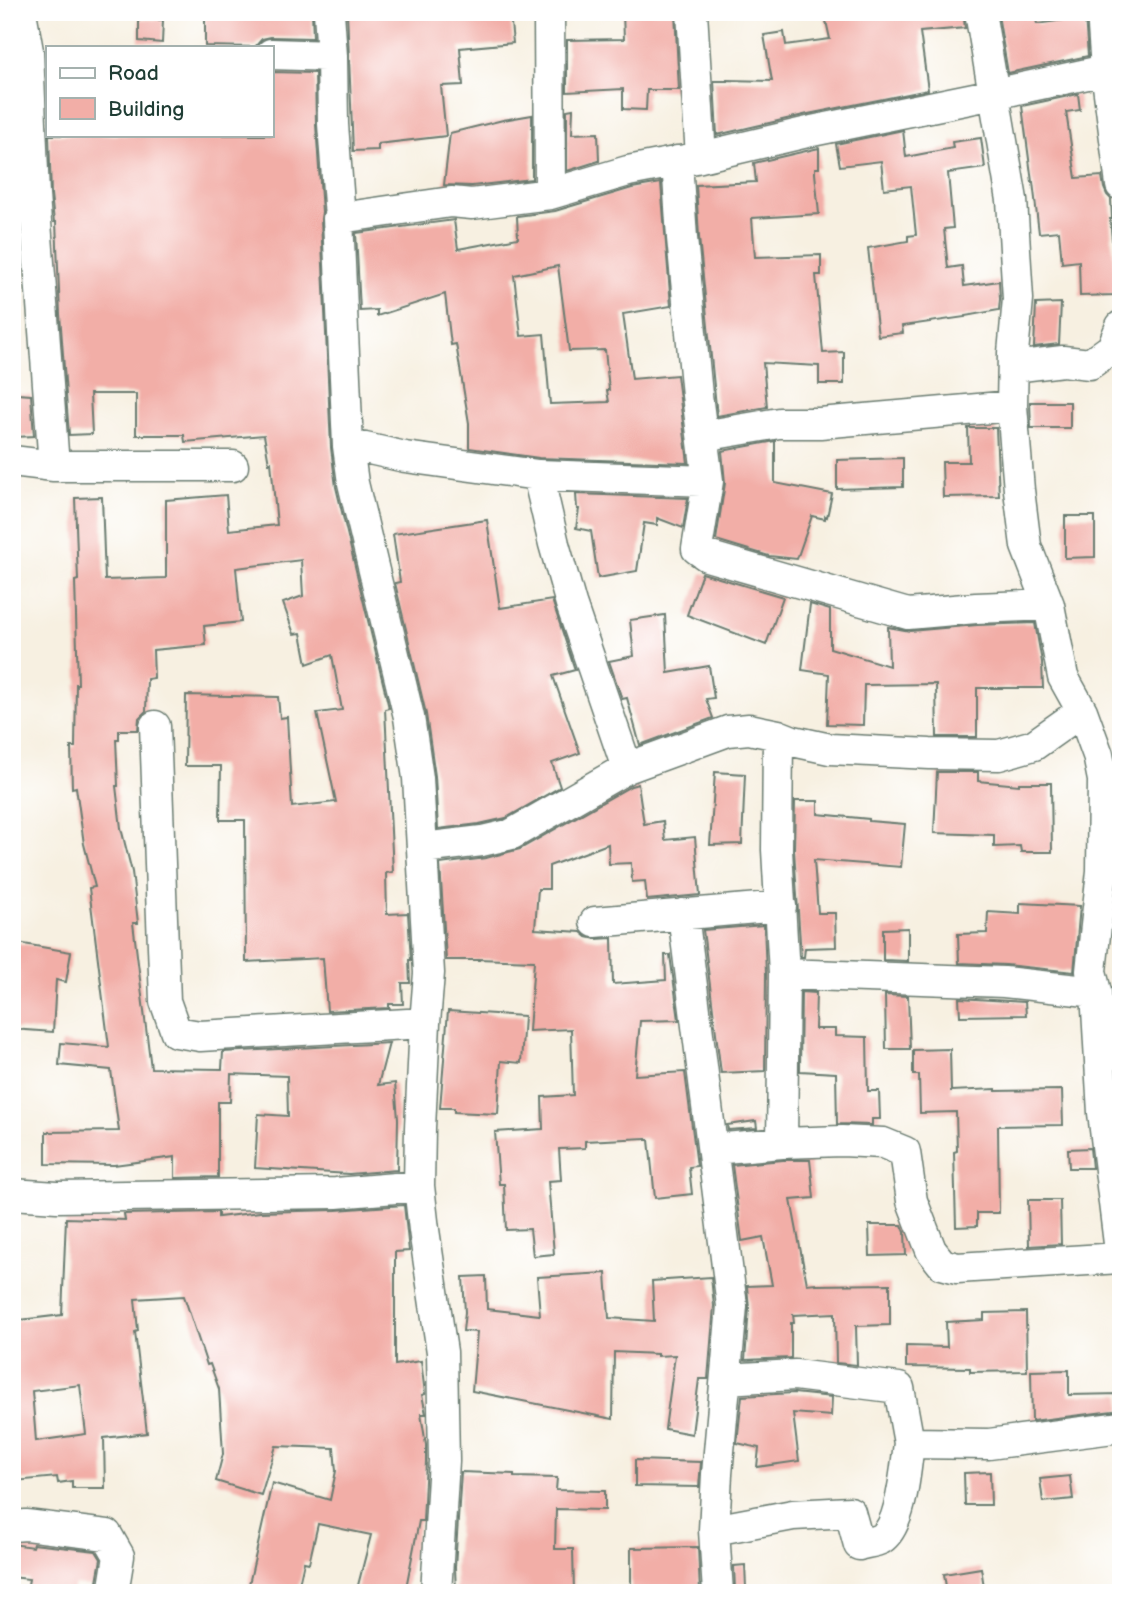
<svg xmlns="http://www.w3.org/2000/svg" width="1133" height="1605" font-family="'Balsamiq Sans',sans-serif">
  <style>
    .building { fill: #f2aea7; fill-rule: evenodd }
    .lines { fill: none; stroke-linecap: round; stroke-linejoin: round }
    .minor-casing { stroke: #6b7c71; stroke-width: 33 }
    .minor { stroke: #fff; stroke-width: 30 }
  </style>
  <rect width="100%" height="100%" fill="#fff"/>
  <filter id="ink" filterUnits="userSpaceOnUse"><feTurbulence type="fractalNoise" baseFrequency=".0143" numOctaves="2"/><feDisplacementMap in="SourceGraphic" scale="14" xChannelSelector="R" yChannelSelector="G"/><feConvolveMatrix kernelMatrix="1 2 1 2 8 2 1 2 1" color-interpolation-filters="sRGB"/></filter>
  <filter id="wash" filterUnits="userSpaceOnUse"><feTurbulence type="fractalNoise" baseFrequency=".00686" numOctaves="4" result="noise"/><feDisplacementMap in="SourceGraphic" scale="28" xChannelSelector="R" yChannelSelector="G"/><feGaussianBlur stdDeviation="1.57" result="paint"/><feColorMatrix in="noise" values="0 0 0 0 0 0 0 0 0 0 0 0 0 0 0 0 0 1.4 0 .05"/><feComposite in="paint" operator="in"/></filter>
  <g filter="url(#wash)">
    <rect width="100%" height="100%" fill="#f7f0e1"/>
    <g id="blocks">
      <path class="building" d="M205 12H312L313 38 271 37 262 39 255 47 205 46Z
        M347 12H494V15L510 13 513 43 460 48 463 85 441 86 446 136 378 144V150L353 151Z
        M623 12H675L679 90H647L646 110 623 109V89L567 92V40L624 39Z
        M824 12H963L965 28 920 32 928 90 808 114 717 135 714 81H727V80L772 81 764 35 784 32 786 45 830 39Z
        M1010 12H1034L1037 24 1085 17 1088 56 1008 73 998 15Z
        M139 19 163 20 162 43 139 41Z
        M271 72 315 73 316 125 322 212 321 219 331 448 336 487 389 708 385 709 393 872 386 873 387 914 408 913 411 960H409L410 983H402L403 1004H389V1008L327 1011 323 958 246 962 245 820H220L221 766H185L186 695 278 697 280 718 287 717 292 807 336 802 317 713 342 710 332 655 307 664 301 633 294 634 283 603 303 596 301 560 236 568 241 622 204 626 206 645 153 650 154 678 147 679 146 711 139 718 138 730H119V739H116L118 786H116L121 828 132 872 138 923H133L151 1068 222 1069 223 1052 389 1043 378 1085 395 1083 398 1119 397 1170 349 1174 255 1168 258 1114 288 1116 287 1076 231 1074 230 1102H218V1177L175 1178V1157L114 1165 46 1164V1132L119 1131 111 1070 59 1065 61 1043 109 1047 89 888 95 887 84 844 76 787 72 788 71 747H75L76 684H78L75 581 78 580 75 498 102 497 105 580 166 578V500L226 495 229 530 277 525 271 462 269 463 264 435 185 442 184 435H136V394H90L92 434 69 435 60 314 56 222H54L51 194 49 135H271Z
        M1078 94 1080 110 1066 112 1076 178 1102 176 1104 188 1107 195 1111 199 1112 219H1110L1113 249 1115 295 1080 296 1079 261 1062 263 1059 231 1039 233 1033 182H1032L1022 106Z
        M573 109 572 134 598 133 599 161 567 171V110Z
        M532 115V179L472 186 444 185 450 133 503 120Z
        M903 130 906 157 953 148 952 142 981 138 985 168 948 173 953 228 944 229 948 268 962 266 964 286 999 281 1000 299 999 310 965 316V317L902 326 903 333 878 336 868 248 908 241V236L916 235 911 186 884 189 881 161 840 166 836 144Z
        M819 148V168H815V173L819 214 752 218 755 257 821 255V275H816L823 353 844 352V384H819V366L763 363 767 407 717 416 699 237 696 185 756 182 754 163Z
        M661 183 671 306 623 314 632 379 677 375 688 463 539 458 469 448V423L456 344 451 345 445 294 377 316V310L360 311 356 233 454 220 458 249 518 238 517 216 555 211 632 188ZM558 266 569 351 605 350 609 390H607L609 402 550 404 544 334 521 336 514 275Z
        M1061 303 1059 344 1034 347 1036 304Z
        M17 394 31 395 34 436 15 437Z
        M1030 402H1070V428H1031Z
        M968 428H996L999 496 943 497 942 462H969Z
        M775 441V483L832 494 827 517 825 516V519L812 516 797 559 769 556 716 540 725 483 722 451Z
        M903 458V487L837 489V460Z
        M576 494 688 498 683 528 657 518V525L644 523 637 571 598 578 591 531 576 528 579 509H577Z
        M1065 516H1095V557L1065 558Z
        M487 520 500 608 552 600 575 670 553 676 580 753 552 763 560 787 506 818 479 824 438 829 435 776 426 714 395 583 400 582 393 534Z
        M702 573 783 597 766 645 687 615Z
        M810 604 830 610V648L889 666 888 627 910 631 977 625 1035 623 1042 662 1043 688H977V737H937L936 684 864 685 863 725 827 724 829 674 802 670Z
        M665 615 668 673 709 666 714 698 706 699 713 718 640 745 627 698 622 699 609 661 634 656 630 620Z
        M715 772 745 774 742 844 710 845Z
        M937 772H978V781L1019 785V783H1051L1052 852H1021L1020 846 994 847V835L934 833Z
        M638 784 644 824 663 821 665 840 695 837 700 895 647 900 645 881 632 882 631 863 609 864 608 844 549 866V889H538L535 929 581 932 587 937 596 939 612 938 613 984 666 980 665 955H670L679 1020 640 1021 635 1075 685 1072 697 1166 689 1167 692 1194 655 1198 649 1140H646V1138L585 1141V1148L559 1149 561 1180 548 1181 554 1254 533 1256 530 1229 506 1230 504 1184H499L495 1132 543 1129 542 1097 573 1095 571 1029 529 1031 534 961 479 959V960H446L440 864 486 858 520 849 631 786Z
        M795 801H818V814L869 819V821L905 824 901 867 814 860 818 913H835L836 947 805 948 804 957H801L794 850Z
        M1020 903 1080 906 1074 972 1006 965 959 963 958 934 987 933 988 912 1020 914Z
        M764 925 766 974 765 1071 721 1073 703 930Z
        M908 928V961L883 960V929Z
        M12 942 71 952 66 982 56 980 53 1032 12 1029Z
        M801 992 816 993 815 1029H835V1036L867 1037 868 1091H879L880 1119H872V1125L837 1124 836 1073 800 1071Z
        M885 995 908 996 910 1049H886Z
        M959 998 1025 1002 1026 1015 960 1016Z
        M448 1011 524 1016 521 1063 501 1061 498 1114 454 1112V1108H440Z
        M950 1049 951 1091 996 1089V1091L1062 1090 1063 1125 998 1126 999 1213H977V1226L956 1227 954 1152 957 1151 956 1112 920 1113 919 1075H913V1050Z
        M756 1121 757 1128 728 1130 727 1125Z
        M1090 1148 1092 1168H1069L1068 1149Z
        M783 1160H810L814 1198 791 1200 807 1284 816 1283V1285L890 1284V1325L856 1326 857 1365 836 1363 835 1313 793 1315 794 1323H791V1358L745 1360 749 1308 747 1286 772 1285 763 1237 742 1241 732 1165Z
        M1028 1200H1060L1061 1244 1029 1246Z
        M404 1205 409 1251 395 1252V1365L421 1361 425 1394 422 1395 426 1414H421L426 1445V1461L423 1521H419L405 1593H356L371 1535 318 1524 309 1563 304 1562 297 1593H247L272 1483 330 1500 336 1471 334 1448 276 1446 261 1495 216 1481 223 1454 219 1389 210 1364 207 1365 184 1296 135 1299 138 1331 135 1332 147 1433 104 1438 105 1488H72V1481L58 1483 57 1477 15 1481 12 1445V1321L62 1315 66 1218 125 1220 124 1214 218 1212V1217L260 1212 336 1210ZM80 1385 86 1434 36 1441 32 1391Z
        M869 1225H902L905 1232 906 1255 870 1256Z
        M606 1273 609 1318 654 1321 652 1281 711 1277 714 1306 708 1379H699L692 1434 665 1429 675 1355 657 1356V1354L614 1352 613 1419 472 1391 477 1332 463 1331 465 1312 463 1277 486 1276 487 1309 540 1315 537 1277Z
        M1026 1312 1027 1371 970 1372V1368L906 1367V1346L947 1347 946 1322 984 1320V1313Z
        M1069 1370V1395L1121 1394V1410L1032 1421 1031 1371Z
        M794 1393 832 1397 831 1416 793 1413 799 1461 757 1467 759 1448 737 1443 742 1396Z
        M635 1460 701 1462 699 1487 635 1486Z
        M461 1472 514 1474V1477L557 1478 556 1490 605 1491V1510L556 1509 555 1549H573L574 1593H456L455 1567Z
        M990 1472 991 1505H965L964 1473Z
        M1070 1476 1073 1499 1043 1502 1040 1479Z
        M12 1544 32 1547 33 1544 96 1551 101 1559 96 1587 74 1585 72 1593H50L27 1590 29 1579 12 1577Z
        M698 1547 700 1593H631V1548Z
        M745 1565 746 1588 735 1589 734 1566Z
        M981 1568 985 1593H947L944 1574Z"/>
    </g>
  </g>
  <g filter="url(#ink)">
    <use href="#blocks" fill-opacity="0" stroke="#6b7c71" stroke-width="2"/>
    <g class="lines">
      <defs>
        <path id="minor" d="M21 12 28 51 34 195 54 466
          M329 12 332 56 333 124 340 218H338L348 446 353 483 409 717 418 778 429 973 425 1023 420 1128 419 1186 424 1230 442 1352 444 1461 436 1593
          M549 12 550 194
          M692 12 701 157
          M980 12 1012 200 1018 299 1013 353 1012 406 1019 490 1026 546 1049 605 1063 677 1082 711 1098 755 1103 780 1102 871 1091 971 1096 992 1103 1113 1121 1260
          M271 54 332 56
          M1121 66 1106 70 1121 185
          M677 161 682 238 697 395 708 481 697 549 707 556 908 614 976 608 1049 605
          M340 218 451 202 472 204 550 194 628 171 701 157 812 131 994 94 1106 70 1102 12
          M1013 367 1063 361 1090 364 1112 348 1121 326
          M703 436 779 423H820L1012 406
          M348 446 365 448 405 457 538 475 708 481
          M12 461 54 466H233
          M538 475 554 544 571 604 627 768
          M155 726 165 1001 176 1032 200 1036 425 1023
          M778 735 777 850 784 974 782 1143
          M423 848 482 841 512 834 627 768 728 731 749 729 778 735 793 741 830 749 930 754 999 755 1034 745 1082 711
          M683 914 732 1306 717 1474 714 1530 718 1593
          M595 922 781 906
          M784 974 1004 982 1096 992
          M713 1149 782 1143 842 1141 883 1143 905 1152 912 1201 931 1250 942 1264 957 1268 1120 1258
          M12 1194 57 1197 336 1193 419 1186
          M726 1379 795 1375 899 1388 909 1443
          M12 1526 26 1525 107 1535 119 1556 113 1593
          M714 1530 793 1515 850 1512 859 1545C865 1543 875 1542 881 1539 902 1526 906 1466 909 1443L989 1444 1121 1427"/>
      </defs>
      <use href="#minor" class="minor-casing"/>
      <use href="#minor" class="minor"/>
    </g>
  </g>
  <rect width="1133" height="1605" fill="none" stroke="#fff" stroke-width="42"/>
  <rect x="46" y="46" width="228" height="91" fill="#ffffff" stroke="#a5b1ae" stroke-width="2"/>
  <rect x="60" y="68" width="35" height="10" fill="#ffffff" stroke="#a5b1ae" stroke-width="2"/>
  <text x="108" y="80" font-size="21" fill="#1f3d34">Road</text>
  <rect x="60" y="98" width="35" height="21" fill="#f2aea7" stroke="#a5b1ae" stroke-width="2"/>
  <text x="108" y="116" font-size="21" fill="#1f3d34">Building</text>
</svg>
